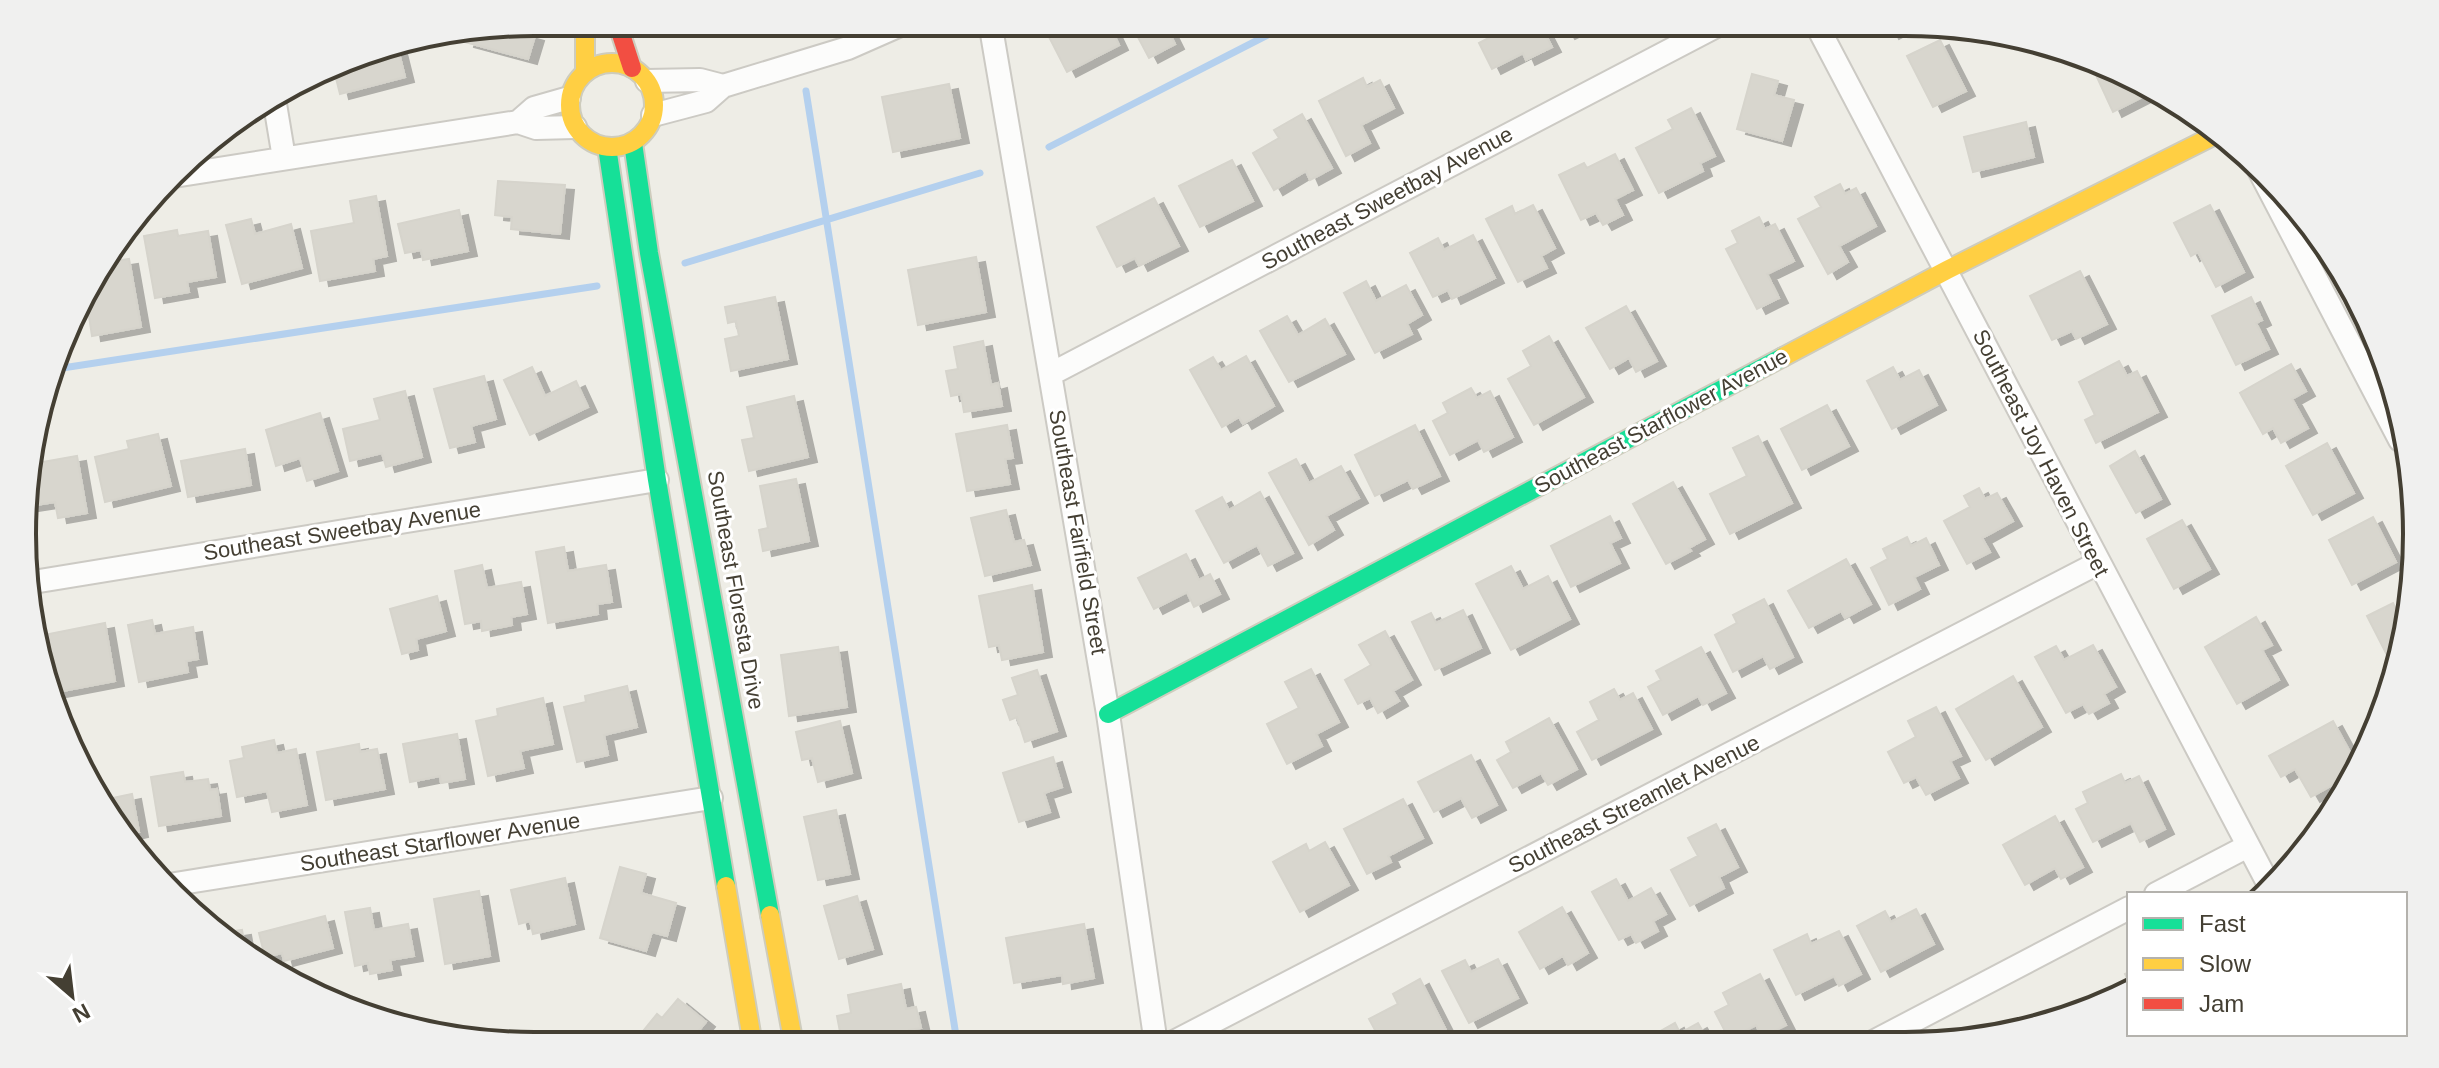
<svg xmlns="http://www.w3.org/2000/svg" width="2439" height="1068" font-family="Helvetica,sans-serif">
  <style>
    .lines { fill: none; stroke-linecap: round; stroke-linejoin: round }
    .stream { stroke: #b4d0ee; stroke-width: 7 }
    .building { fill: #d8d6ce; stroke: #d6d4cc; stroke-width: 2; filter: url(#shadow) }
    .street-casing { stroke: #cccac4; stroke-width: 26 }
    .fast-casing { stroke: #ceccbd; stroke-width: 22 }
    .slow-casing { stroke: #ceccbd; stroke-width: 22 }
    .jam-casing { stroke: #ceccbd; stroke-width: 22 }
    .street { stroke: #fcfcfb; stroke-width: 22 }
    .fast { stroke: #16e098; stroke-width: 18 }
    .slow { stroke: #ffcf43; stroke-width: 18 }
    .jam { stroke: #f24e42; stroke-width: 18 }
    .labels { text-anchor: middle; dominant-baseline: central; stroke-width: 6; stroke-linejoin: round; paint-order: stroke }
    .street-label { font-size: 22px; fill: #443f33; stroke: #fff }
    .rim { fill: none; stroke: #443f33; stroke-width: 4 }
  </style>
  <defs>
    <filter id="shadow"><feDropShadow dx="9" dy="5" stdDeviation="0" flood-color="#0004"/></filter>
  </defs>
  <rect width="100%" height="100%" fill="#eeede6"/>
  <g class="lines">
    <path class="stream" d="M791 22V23
      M806 91 957 1042
      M1049 147 1293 22
      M685 263 980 173
      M56 369 597 286"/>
  </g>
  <path class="building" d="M677 22H727L679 31Z
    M1072 22H1108L1119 45 1067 72 1048 35Z
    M1130 22H1174L1166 26 1175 44 1149 58Z
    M1505 22H1539L1552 47 1526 60 1523 53 1492 69 1479 43 1508 28Z
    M1559 22H1590L1566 34Z
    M1884 22H1905L1911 23 1890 34Z
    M518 25 517 31 535 36 528 59 465 42 467 33Z
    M1940 40 1966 91 1933 107 1907 56Z
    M375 48 376 55 398 49 405 77 340 94 334 70Z
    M2089 60 2141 90 2144 96 2113 112Z
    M1752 74 1778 81 1774 95 1794 100 1782 141 1737 129Z
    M1363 78 1367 87 1380 80 1394 108 1361 125 1370 143 1346 156 1319 101Z
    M949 84 960 138 893 152 882 97Z
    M1691 108 1715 156 1700 163 1703 171 1659 193 1636 148 1673 129 1668 120Z
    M1302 114 1332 168 1310 180 1306 171 1274 190 1253 153 1279 138 1274 130Z
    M2026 122 2034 157 1973 172 1964 137Z
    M1615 154 1633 190 1615 199 1623 215 1603 225 1596 213 1581 220 1559 175 1584 163 1587 168Z
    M1232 160 1253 201 1200 227 1179 186Z
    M498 181 565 185 560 234 511 229 512 217 495 215Z
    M1840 184 1845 194 1856 188 1876 226 1839 246 1848 262 1828 274 1798 219 1821 207 1815 197Z
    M376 196 387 256 373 259 375 271 320 281 311 231 354 223 350 201Z
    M1154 198 1179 246 1139 266 1135 258 1117 267 1097 227Z
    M1533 205 1555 248 1541 256 1547 268 1518 282 1486 219 1512 206 1515 214Z
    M2210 205 2244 272 2216 287 2198 252 2191 256 2174 223Z
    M459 210 468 251 423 260 421 250 405 253 398 224Z
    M1759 217 1765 229 1775 224 1794 261 1767 274 1779 298 1757 309 1726 249 1738 243 1732 231Z
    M251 219 255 234 291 224 302 268 242 284 226 225Z
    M177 230 178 236 208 231 216 277 187 282 189 292 155 298 144 236Z
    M1473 235 1495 278 1452 299 1448 290 1433 297 1410 253 1438 238 1444 250Z
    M976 257 986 312 918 325 908 270Z
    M129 259 141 327 92 336 87 303 81 304 90 278 103 263Z
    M2080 271 2107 324 2076 339 2072 331 2052 340 2030 296Z
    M1366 281 1376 301 1406 285 1422 315 1407 324 1412 334 1375 353 1344 293Z
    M775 297 788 359 731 371 725 339 739 336 736 321 728 323 725 307Z
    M2251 297 2262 320 2256 323 2269 349 2236 365 2212 316Z
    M1626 306 1657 361 1636 372 1629 358 1610 369 1586 328Z
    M1287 316 1298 335 1325 319 1345 354 1289 382 1260 331Z
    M1549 336 1584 397 1534 425 1508 379 1531 366 1523 351Z
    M983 341 991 385 998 383 1002 406 964 412 961 394 951 396 946 371 958 369 954 347Z
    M1246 356 1274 406 1243 424 1239 417 1222 427 1190 370 1213 357 1221 370Z
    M2119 361 2127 376 2137 371 2158 412 2096 443 2085 420 2095 415 2079 382Z
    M2291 364 2306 391 2292 399 2308 428 2281 443 2273 428 2263 434 2240 393Z
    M532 367 545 396 576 381 588 407 530 435 504 380Z
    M1893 367 1900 380 1919 370 1937 405 1892 429 1867 381Z
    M484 376 496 419 471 426 475 442 450 448 434 389Z
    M1471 388 1477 398 1490 391 1513 437 1484 452 1478 440 1450 455 1433 421 1448 413 1443 403Z
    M405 391 422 457 386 467 382 453 350 461 343 429 380 420 374 399Z
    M794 396 808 457 749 471 742 440 754 438 747 407Z
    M1827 405 1849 446 1802 470 1781 429Z
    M320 413 338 471 307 481 300 458 276 466 266 430Z
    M1007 425 1013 458 1005 459 1010 484 967 491 956 434Z
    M1415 425 1440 476 1413 489 1408 480 1375 496 1355 455Z
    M158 434 171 486 105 502 95 457 129 449 127 441Z
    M1758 436 1792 503 1730 534 1710 494 1747 476 1733 448Z
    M2327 443 2354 493 2313 515 2286 466Z
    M245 449 251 485 188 497 181 461Z
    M2135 451 2161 499 2136 513 2110 466Z
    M77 456 87 513 58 518 55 502 29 506 31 464Z
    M1296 459 1309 483 1341 466 1359 498 1326 516 1334 530 1309 545 1269 473Z
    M796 479 809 541 763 551 759 530 768 528 760 486Z
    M1673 482 1705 539 1689 548 1691 551 1666 564 1633 504Z
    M1979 488 1985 499 1997 493 2013 521 1982 538 1990 552 1967 564 1944 521 1970 507 1964 496Z
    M1260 492 1293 553 1268 566 1257 545 1224 563 1196 511 1222 497 1229 510Z
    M1006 510 1014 542 1024 540 1031 565 985 576 971 518Z
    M1610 516 1621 538 1610 543 1620 563 1571 587 1551 546Z
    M2373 517 2396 562 2352 585 2329 540Z
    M2182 520 2210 569 2174 589 2147 539Z
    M1907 537 1911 546 1926 538 1939 565 1914 577 1920 589 1889 605 1871 568 1888 559 1883 549Z
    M564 547 568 571 606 565 612 602 597 604 598 614 548 623 536 552Z
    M1186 554 1199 580 1210 574 1220 594 1194 607 1187 592 1154 609 1138 578Z
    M1846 559 1871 604 1845 618 1841 611 1809 628 1788 591Z
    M482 565 487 588 521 582 527 614 511 617 512 625 482 631 481 621 465 624 455 571Z
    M1511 566 1523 589 1548 576 1570 619 1511 650 1476 584Z
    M1032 585 1043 652 1002 660 999 645 989 647 979 596Z
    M437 596 446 631 416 639 418 650 402 654 390 609Z
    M1764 599 1793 657 1770 669 1763 656 1733 672 1715 635 1737 623 1733 615Z
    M2393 603 2400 618 2395 659 2390 661 2367 616Z
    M1463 610 1481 648 1435 670 1412 622 1431 613 1436 623Z
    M2256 617 2272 645 2262 650 2279 680 2237 704 2205 647Z
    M152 620 155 634 193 627 198 659 186 661 188 672 139 682 128 625Z
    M105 623 115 681 57 692 44 635Z
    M1385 631 1412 680 1393 691 1399 701 1378 713 1370 698 1358 704 1345 680 1371 665 1359 645Z
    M2093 645 2116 687 2104 694 2109 703 2089 714 2083 704 2066 713 2035 657 2056 646 2064 660Z
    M838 647 847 707 789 716 781 655Z
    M1701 647 1726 693 1703 705 1698 696 1663 715 1648 687 1661 680 1656 671Z
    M1311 669 1339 722 1316 734 1322 746 1287 764 1267 724 1299 708 1285 682Z
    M1037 670 1057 731 1025 742 1017 717 1010 720 1003 700 1018 695 1012 678Z
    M2013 676 2042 727 1986 760 1956 709Z
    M627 686 637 727 604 735 608 755 577 762 564 707 586 702 585 696Z
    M1614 689 1620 700 1633 693 1652 729 1592 760 1577 732 1599 720 1590 702Z
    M543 698 553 744 520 751 524 768 488 776 476 721 498 716 497 709Z
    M1936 707 1961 756 1950 761 1959 778 1926 795 1916 777 1904 783 1888 752 1916 737 1908 721Z
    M1549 718 1577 769 1548 785 1541 773 1513 788 1497 760 1511 752 1506 742Z
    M840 721 852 773 818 782 812 758 802 760 796 732Z
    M2333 721 2357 765 2352 774 2311 797 2295 769 2281 777 2269 756Z
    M457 734 465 779 441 783 440 776 410 782 403 744Z
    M274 740 277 753 296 749 307 805 272 812 267 791 237 797 230 761 244 758 242 747Z
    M359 744 360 752 377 749 385 789 326 800 317 752Z
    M1471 755 1497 805 1472 818 1461 798 1434 812 1418 782Z
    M1053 757 1062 787 1044 793 1050 812 1019 822 1003 773Z
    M183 772 185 782 208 779 210 790 217 789 221 816 159 826 151 777Z
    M2121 774 2125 783 2139 776 2165 829 2140 842 2131 823 2093 842 2076 809 2088 803 2083 792Z
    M132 794 139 832 127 835 99 801Z
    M1403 799 1423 838 1388 856 1391 862 1367 874 1344 829Z
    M836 810 850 874 818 880 804 817Z
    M2055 816 2083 867 2061 879 2055 868 2025 885 2003 845Z
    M2332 816 2330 819 2309 841 2304 831Z
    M1716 824 1738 867 1719 877 1724 888 1690 906 1671 870 1698 856 1688 838Z
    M1325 842 1349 885 1300 912 1273 862 1306 844 1309 851Z
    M620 867 646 874 641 893 676 903 667 936 652 932 646 951 600 938Z
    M565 878 575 924 533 934 530 921 519 924 511 890Z
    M1616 879 1628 901 1651 888 1666 914 1653 921 1658 931 1636 943 1631 934 1619 940 1592 892Z
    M479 891 490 956 445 964 434 899Z
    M857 896 873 949 839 959 824 906Z
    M1562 907 1588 953 1568 965 1563 956 1540 969 1519 932Z
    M370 908 374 930 408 924 414 956 390 960 392 970 370 974 368 963 355 966 345 912Z
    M1916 909 1934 944 1881 972 1857 926 1885 911 1891 922Z
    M325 916 333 948 284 961 282 953 265 957 259 933Z
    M1084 924 1094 978 1063 984 1062 975 1014 983 1006 938Z
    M242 930 245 947 221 933Z
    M1839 931 1861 974 1839 986 1834 976 1796 995 1774 950 1807 934 1811 944Z
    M1498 959 1518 998 1469 1023 1442 971 1465 960 1471 972Z
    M2129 972V991L2099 1007 2094 998 2128 980 2125 974Z
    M1760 974 1786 1025 1762 1037 1756 1025 1729 1039 1715 1012 1729 1005 1723 993Z
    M1420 979 1447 1032 1425 1043H1382L1369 1019 1398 1004 1393 994Z
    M901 984 906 1009 916 1007 921 1028 909 1030 911 1043 856 1045 854 1034 841 1037 837 1016 851 1013 848 995Z
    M678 999 706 1022 686 1046H631L657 1014 662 1018Z
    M2075 1001 2081 1012 2055 1019 2051 1013Z
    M1675 1023 1680 1033 1698 1023 1709 1042 1639 1043Z"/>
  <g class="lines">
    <defs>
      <path id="street" d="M990 22 1108 714 1156 1044
        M1815 22 2269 885
        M647 81 700 80 723 86
        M275 104 284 158
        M653 115 706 101 723 86 848 48 907 22
        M518 122 534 108 569 98
        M2259 170 2400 440
        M174 176 518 122 536 128 575 127
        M1051 374 1724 22
        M27 583 657 480
        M169 885 711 798
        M2156 894 2248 846
        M1873 1042 2129 908
        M1170 1044 2098 563"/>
      <path id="fast" d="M633 143 649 253 770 915
        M607 147 657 480 726 886
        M1108 714 1783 357"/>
      <path id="slow" d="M585 22V72
        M570 105a42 42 0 1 1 84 0a42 42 0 1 1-84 0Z
        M1783 357 1947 270 2217 134
        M726 886 753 1045
        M770 915 794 1045"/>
      <path id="jam" d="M617 22 632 68"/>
    </defs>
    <use href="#street" class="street-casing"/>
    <use href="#fast" class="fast-casing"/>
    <use href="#slow" class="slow-casing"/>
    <use href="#jam" class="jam-casing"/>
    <use href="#street" class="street"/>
    <use href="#fast" class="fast"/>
    <use href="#slow" class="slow"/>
    <use href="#jam" class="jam"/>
  </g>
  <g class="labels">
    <g class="street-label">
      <text transform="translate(1387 198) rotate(-28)">Southeast Sweetbay Avenue</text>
      <text transform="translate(1661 421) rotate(-28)">Southeast Starflower Avenue</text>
      <text transform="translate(2041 453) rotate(63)">Southeast Joy Haven Street</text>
      <text transform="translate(342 531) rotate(-9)">Southeast Sweetbay Avenue</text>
      <text transform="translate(1078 532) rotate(80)">Southeast Fairfield Street</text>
      <text transform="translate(736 590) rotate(80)">Southeast Floresta Drive</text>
      <text transform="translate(1634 804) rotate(-27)">Southeast Streamlet Avenue</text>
      <text transform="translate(440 842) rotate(-9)">Southeast Starflower Avenue</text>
    </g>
  </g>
  <path d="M0 0H2439V1068H0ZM534 36H1905A498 498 0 0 1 2403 534V534A498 498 0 0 1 1905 1032H534A498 498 0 0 1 36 534V534A498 498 0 0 1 534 36Z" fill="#f0f0ef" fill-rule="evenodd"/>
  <path class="rim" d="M534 36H1905A498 498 0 0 1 2403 534V534A498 498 0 0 1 1905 1032H534A498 498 0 0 1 36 534V534A498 498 0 0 1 534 36Z"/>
  <rect x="2127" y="892" width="280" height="144" fill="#ffffff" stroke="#b4b2ad" stroke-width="2"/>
  <rect x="2143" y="918" width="40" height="12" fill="#16e098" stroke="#b4b2ad" stroke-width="2"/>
  <text x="2199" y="932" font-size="24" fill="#443f33">Fast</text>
  <rect x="2143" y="958" width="40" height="12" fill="#ffcf43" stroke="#b4b2ad" stroke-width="2"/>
  <text x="2199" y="972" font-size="24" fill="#443f33">Slow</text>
  <rect x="2143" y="998" width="40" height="12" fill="#f24e42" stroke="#b4b2ad" stroke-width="2"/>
  <text x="2199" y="1012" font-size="24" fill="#443f33">Jam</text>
  <g transform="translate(72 996) rotate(152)" stroke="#ffffff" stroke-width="6" paint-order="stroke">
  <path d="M0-6L14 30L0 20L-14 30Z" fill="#443f33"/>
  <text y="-12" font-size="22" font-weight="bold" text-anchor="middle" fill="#443f33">N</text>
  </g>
</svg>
